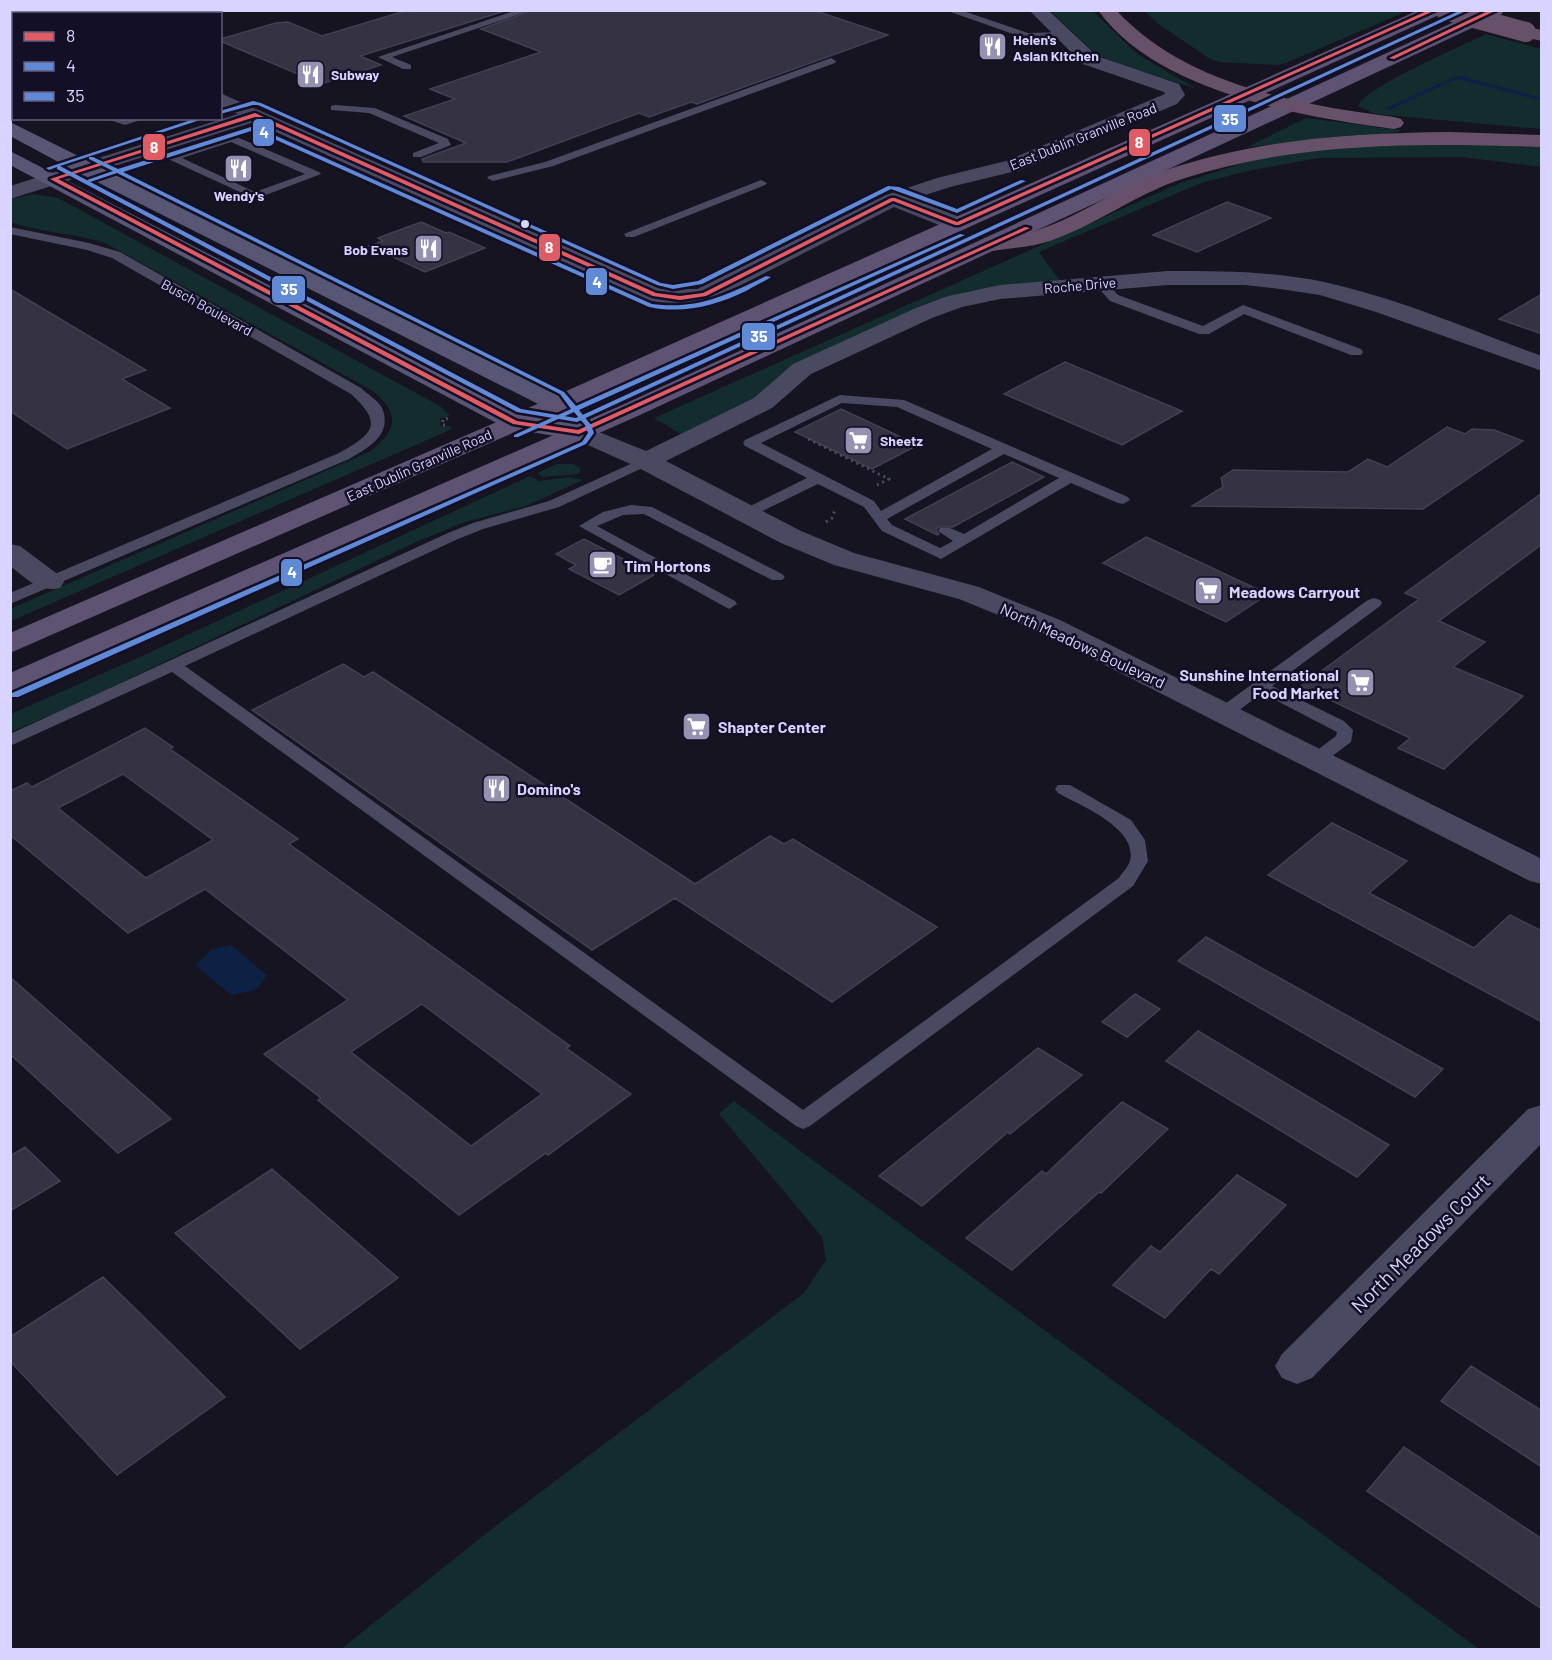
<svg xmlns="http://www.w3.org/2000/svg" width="1552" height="1660" font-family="Barlow,sans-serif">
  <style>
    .green { fill: #132c2d }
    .water { fill: #0d2144 }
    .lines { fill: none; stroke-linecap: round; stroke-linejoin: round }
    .stream { fill: #0d2144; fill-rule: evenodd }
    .building { fill: #343243; stroke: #433f54; stroke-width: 1.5; fill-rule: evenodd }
    .path { stroke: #44505f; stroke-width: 3; stroke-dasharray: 2 4; stroke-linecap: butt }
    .lane { fill: #4a4962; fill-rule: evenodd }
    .street { fill: #4a4962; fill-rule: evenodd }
    .secondary { fill: #575674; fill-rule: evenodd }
    .primary { fill: #5e5373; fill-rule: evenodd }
    .highway { fill: #67516a; fill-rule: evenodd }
    .highway-bridge { stroke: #67516a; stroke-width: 20 }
    .bus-1-casing { stroke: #130f26; stroke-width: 5 }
    .bus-2-casing { stroke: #130f26; stroke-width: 5 }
    .bus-3-casing { stroke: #130f26; stroke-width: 5 }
    .bus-1 { fill: #df5c64; fill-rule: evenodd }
    .bus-2 { fill: #6089d6; fill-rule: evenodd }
    .bus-3 { fill: #6089d6; fill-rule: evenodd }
    .bus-dot { fill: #d9d4ff; stroke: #130f26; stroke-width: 2 }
    .labels { text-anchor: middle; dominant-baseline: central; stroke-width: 5; stroke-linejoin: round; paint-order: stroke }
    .far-poi-label { font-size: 14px; font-weight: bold; fill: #d9d4ff; stroke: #130f26; text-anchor: start }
    .far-street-label { font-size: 14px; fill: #d9d4ff; stroke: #130f26 }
    .poi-label { font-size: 16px; font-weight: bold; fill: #d9d4ff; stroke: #130f26; text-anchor: start }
    .street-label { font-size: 16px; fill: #d9d4ff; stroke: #130f26 }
    .near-street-label { font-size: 20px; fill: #d9d4ff; stroke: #130f26 }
    .line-badge { stroke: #130f26; stroke-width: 2 }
    .badge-label { font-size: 16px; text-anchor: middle; font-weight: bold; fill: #fff }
  </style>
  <rect width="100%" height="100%" fill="#161421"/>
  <path class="green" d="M1399 10 1405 12 1286 63 1276 65 1219 62 1210 59 1160 25 1144 11Z
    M1050 11H1093L1137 54 1197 89 1113 62 1096 54Z
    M1486 34 1541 49V129L1375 114 1358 106C1365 87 1464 45 1486 34Z
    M1306 118 1399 130 1400 132 1247 147Z
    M1423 143 1541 147V167L1462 157 1319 158 1248 171 1201 183 1039 252 1060 281 967 291 945 298 794 367 778 377 754 399 681 434 654 418 1180 183 1260 158 1312 150Z
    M34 194 58 198 440 406 450 416 440 418V426H451L450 430 11 621 10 609 369 452C397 431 401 414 373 391L105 243C74 233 41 233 11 222V199Z
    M557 464H573L580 468 579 474 543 477 537 473Z
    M530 476 539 481 568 477 583 480 526 506 465 522 416 542 72 706 11 732V714L142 656Z
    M734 1101 810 1158 1479 1649H341L488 1532 804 1293 826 1260 822 1237 719 1114Z"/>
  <path class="water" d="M231 945 267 975 256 990 231 995 195 965 212 949Z"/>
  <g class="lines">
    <path class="stream" d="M1462 76 1542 98V101L1462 80 1452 81 1389 110 1384 109 1449 79Z"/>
  </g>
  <path class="building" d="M408 10H508L360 56 381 65 321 84 220 41V39L276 23 288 22 322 36Z
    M534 10H813L888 35 697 104 691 102 649 117 639 113 507 162H423L422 159 466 143 404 116 455 99 430 89 541 52 481 29Z
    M1227 202 1271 218 1197 252 1153 235Z
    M421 222 446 233 449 232 485 248 425 272 369 246 383 241 378 238Z
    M10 289 146 370 122 379 170 408 67 449 10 411Z
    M1542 294V334L1499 319Z
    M1065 362 1182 411 1122 445 1004 394Z
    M841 409 918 445 872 469 795 432Z
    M1447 427 1465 434 1472 429 1494 430 1523 441 1423 509 1192 506 1223 487 1221 478 1233 470 1348 472 1368 459 1387 467Z
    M1012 462 1044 477 953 527H938L936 531 939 534 937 535 905 519Z
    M1542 493V544L1439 621 1485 642 1453 667 1523 696 1444 769 1398 748 1410 738 1301 686 1419 599 1405 593Z
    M1146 537 1268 594 1226 622 1103 563Z
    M584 539 654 575 619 595 569 569 576 565 556 554Z
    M343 664 364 677 373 672 695 884 770 836 784 844 793 839 937 927 832 1002 675 898 592 950 252 710Z
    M145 728 173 747 170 749 298 839 289 844 570 1046 566 1048 631 1094 548 1155 546 1153 459 1215 318 1100 321 1098 264 1054 348 1000 205 889 128 933 10 835V791L27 783 32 787ZM123 774 213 840 146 878 58 808ZM422 1004 542 1094 471 1146 351 1052Z
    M1332 823 1407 861 1369 893 1474 948 1510 915 1542 931V1022L1268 875Z
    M1206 937 1443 1069 1415 1097 1178 961Z
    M10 977 171 1119 118 1153 10 1054Z
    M1135 994 1160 1009 1127 1037 1102 1022Z
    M1198 1031 1389 1145 1357 1177 1166 1061Z
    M1038 1048 1082 1075 1010 1134 1008 1132 922 1206 879 1176Z
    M1122 1102 1168 1129 1101 1193 1099 1192 1012 1270 966 1238 1042 1171 1046 1174Z
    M25 1147 60 1181 10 1211V1156Z
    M272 1169 398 1278 300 1349 175 1233Z
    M1237 1175 1286 1205 1219 1274 1211 1269 1165 1318 1113 1285 1151 1246 1160 1252Z
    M103 1277 225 1397 117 1475 10 1361V1337Z
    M1471 1366 1542 1411V1467L1441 1401Z
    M1404 1447 1542 1539V1609L1367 1491Z"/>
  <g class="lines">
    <path class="path" d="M445 425H442L443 419 451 418
      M808 439 889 479 877 485
      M826 522 832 518 835 510"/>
    <path class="lane" d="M71 10H82L85 14H74Z
      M114 10H128L124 14H110Z
      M517 10H532L392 57 411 65V69H403L378 57Z
      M945 10H960L1028 33 1063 32 1068 35 1063 38 1027 39Z
      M831 58 836 61 835 63 553 166 493 181 487 178 489 176 545 162Z
      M335 105 375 108 448 139 451 145 421 157H413V153L439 143 369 113 331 110V106Z
      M104 118H146L125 125Z
      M232 135 319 172 321 174 255 199 166 158ZM231 142 305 174 255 192 182 158Z
      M761 180 767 183 765 185 634 237H626L624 234Z
      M10 227 89 243 120 252 361 388C367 394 379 401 382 408 393 435 368 448 349 459L10 604V593L339 453C373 434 384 424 351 394L112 258 87 250 10 234Z
      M1100 279 1104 280 1118 295 1203 326 1243 305 1361 349 1363 352 1361 355H1351L1244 314 1209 334H1199L1110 301 1094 283Z
      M840 395 904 400 1128 497 1130 500 1123 504 1118 503 1071 483 941 559 882 531 864 507 818 484 752 516H742L740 513 742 510 807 478 745 446 743 443 745 440ZM842 403 897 407 992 449 881 511 874 501 761 443ZM1004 454 1059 478 964 534 950 528H940L938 531 953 541 940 548 892 525 887 519Z
      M646 457 651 458 653 461 651 464 559 507 483 529 458 539 185 666 803 1110 1119 878C1122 873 1128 867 1130 861 1138 828 1081 806 1058 793L1055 789 1058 785H1070L1131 820 1145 840 1148 861 1133 886 810 1126 803 1129 796 1126 172 672 10 746V734L448 533 473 523 549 501Z
      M631 505 652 507 782 574 785 577 782 580H772L644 514 623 515 597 526 735 601 737 604 729 609 579 526 603 512Z
      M1374 598 1380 600 1382 603 1380 606 1272 686 1344 721 1353 730 1351 742 1323 763H1311L1308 759 1311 755 1336 736 1337 732 1262 693 1230 717H1218L1216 713 1218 709 1368 600Z"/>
    <path class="street" d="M17 10H37L40 14H19Z
      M200 10H225L220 15 197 14Z
      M1029 10H1048L1097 56 1179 84 1185 95 1177 104 1020 170 950 187 913 199 965 219 968 224 965 229 957 231 949 229 894 207 712 300C690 305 669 305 647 300L254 122 10 199V186L238 114 220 106V93L661 289H697L886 195 937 178 1006 161 1165 94 1164 92 1083 64Z
      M1168 271C1221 271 1272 271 1324 282 1398 298 1470 330 1542 356V371L1376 312 1320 295 1280 289 1245 285H1168L1000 299 962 307 932 318 811 374 772 408 666 461 801 531 854 553 979 587 1060 620 1542 859V884L1530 881 1040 632 959 599 834 565 781 543 637 467 570 437 566 432 570 427 579 424 646 451 754 398 793 364 916 308 948 296 1000 285Z
      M10 544 20 546 60 576 64 582 60 588C39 593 26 578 10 566Z
      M1542 1105V1143L1312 1378 1297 1384 1282 1378 1275 1366 1282 1354 1528 1109Z"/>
    <path class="secondary" d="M10 122 566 399 592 432 588 437 579 440 506 428 10 165V151L521 416 557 421 548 409 79 173 10 136Z"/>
    <path class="primary" d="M1419 10H1443L1441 14 524 428 10 653V633L506 418Z
      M1480 10H1504L1502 14 640 415 10 693V673L622 405Z"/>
    <path class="highway" d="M1098 10H1116C1184 84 1298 105 1394 117L1401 119 1404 123 1401 127 1394 129C1301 117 1155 91 1098 10Z
      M1526 27 1542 30V41L1520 36 1517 32 1520 28Z
      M1450 132 1542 135V147C1420 143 1299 141 1182 179 1136 194 1096 225 1050 241 1032 247 1011 248 992 251L984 249 981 244 984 239C1002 235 1021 236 1038 230 1083 215 1122 185 1166 170 1259 139 1353 133 1450 132Z"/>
    <path class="highway-bridge" d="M1445 10 1526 32"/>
    <defs>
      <path id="bus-1" d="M1429 10H1436L959 225H955L893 201 706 296 680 300 653 296 255 117 58 179 517 421 578 430 1025 227 1030 228 579 434 513 424 50 179 255 113 656 293 680 296 703 293 891 198H895L957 222Z
        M1490 10H1497L1394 59 1389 58Z"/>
      <path id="bus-2" d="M254 126 652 304C697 310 727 295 766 276L771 277C764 282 754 286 746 291 715 306 683 314 649 307L254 130 123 172 564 392 576 406 960 234 965 235 579 410 591 425 594 433 586 444 18 697H12L11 695 12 693 582 442 588 433 585 425 574 412 518 437H514V435L571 409 560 394 117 173 90 182 87 180 113 171 89 159V157H93L118 169Z"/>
      <path id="bus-3" d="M1461 10H1468L577 422 517 412 57 169V167L49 170 46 168 197 118H206L60 166 521 409 576 418Z
        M253 101 261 103 661 283 673 285 698 281 888 186 899 187 957 209 1021 180 1026 181 957 213 891 189 702 284 673 289 657 285 258 105H253L220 114V111Z"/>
    </defs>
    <use href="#bus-1" class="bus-1-casing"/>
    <use href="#bus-2" class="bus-2-casing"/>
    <use href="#bus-3" class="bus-3-casing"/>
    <use href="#bus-1" class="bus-1"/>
    <use href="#bus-2" class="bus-2"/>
    <use href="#bus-3" class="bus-3"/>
  </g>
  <defs>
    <symbol id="restaurant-square" viewBox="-11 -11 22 22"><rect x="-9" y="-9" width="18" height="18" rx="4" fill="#9591b1" stroke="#130f26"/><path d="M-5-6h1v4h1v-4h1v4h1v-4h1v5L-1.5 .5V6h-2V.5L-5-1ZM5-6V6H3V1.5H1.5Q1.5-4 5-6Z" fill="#fff"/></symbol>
    <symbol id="supermarket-square" viewBox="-11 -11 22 22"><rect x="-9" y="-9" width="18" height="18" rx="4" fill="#9591b1" stroke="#130f26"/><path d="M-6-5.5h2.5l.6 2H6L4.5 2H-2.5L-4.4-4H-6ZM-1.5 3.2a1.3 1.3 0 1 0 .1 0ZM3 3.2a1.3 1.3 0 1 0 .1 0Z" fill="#fff"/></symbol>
    <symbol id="cafe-square" viewBox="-11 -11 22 22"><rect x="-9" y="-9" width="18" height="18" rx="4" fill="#9591b1" stroke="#130f26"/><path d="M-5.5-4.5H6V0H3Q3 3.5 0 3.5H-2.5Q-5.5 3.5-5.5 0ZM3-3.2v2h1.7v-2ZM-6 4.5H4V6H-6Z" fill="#fff"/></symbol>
  </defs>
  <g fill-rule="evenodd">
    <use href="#restaurant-square" x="976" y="30" width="33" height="33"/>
    <use href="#restaurant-square" x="294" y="58" width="33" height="33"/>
    <use href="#restaurant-square" x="222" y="152" width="33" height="33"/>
    <use href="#restaurant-square" x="412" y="232" width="33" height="33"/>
    <use href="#supermarket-square" x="842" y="424" width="33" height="33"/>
    <use href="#cafe-square" x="586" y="548" width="33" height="33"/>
    <use href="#supermarket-square" x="1192" y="574" width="33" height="33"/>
    <use href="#supermarket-square" x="1344" y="666" width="33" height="33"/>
    <use href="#supermarket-square" x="680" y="710" width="33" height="33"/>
    <use href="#restaurant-square" x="480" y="772" width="33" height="33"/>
  </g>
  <circle class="bus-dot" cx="525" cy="224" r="5"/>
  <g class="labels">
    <g class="far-poi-label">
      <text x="1013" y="39">Helen's<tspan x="1013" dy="16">Asian Kitchen</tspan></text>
      <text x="331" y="74">Subway</text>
      <text x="239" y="195" text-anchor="middle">Wendy's</text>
      <text x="408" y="249" text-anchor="end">Bob Evans</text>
      <text x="880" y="440">Sheetz</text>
    </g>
    <g class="far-street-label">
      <text transform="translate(1083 136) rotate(-22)">East Dublin Granville Road</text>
      <text transform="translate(1080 285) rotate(-5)">Roche Drive</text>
      <text transform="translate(207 307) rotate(29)">Busch Boulevard</text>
      <text transform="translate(419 465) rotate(-24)">East Dublin Granville Road</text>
    </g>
    <g class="poi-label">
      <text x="624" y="565">Tim Hortons</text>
      <text x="1229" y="591">Meadows Carryout</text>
      <text x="1339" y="674" text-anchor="end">Sunshine International<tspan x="1339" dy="18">Food Market</tspan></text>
      <text x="718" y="726">Shapter Center</text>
      <text x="517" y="788">Domino's</text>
    </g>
    <g class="street-label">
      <text transform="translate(1083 645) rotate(25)">North Meadows Boulevard</text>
    </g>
    <g class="near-street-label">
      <text transform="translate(1420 1243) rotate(-45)">North Meadows Court</text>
    </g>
  </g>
  <g class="line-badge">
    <rect x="1213" y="104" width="34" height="29" rx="6" fill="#6089d6"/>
    <rect x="252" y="118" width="23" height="29" rx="6" fill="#6089d6"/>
    <rect x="1128" y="128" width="23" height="29" rx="6" fill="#df5c64"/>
    <rect x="142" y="133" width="24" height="28" rx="6" fill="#df5c64"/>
    <rect x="538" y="233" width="23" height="29" rx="6" fill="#df5c64"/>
    <rect x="585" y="267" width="23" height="29" rx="6" fill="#6089d6"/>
    <rect x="271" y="275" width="35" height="29" rx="6" fill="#6089d6"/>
    <rect x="741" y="322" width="35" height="29" rx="6" fill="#6089d6"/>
    <rect x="280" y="558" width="23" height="29" rx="6" fill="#6089d6"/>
  </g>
  <g class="badge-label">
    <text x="1230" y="125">35</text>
    <text x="264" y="138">4</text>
    <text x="1139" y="148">8</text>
    <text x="154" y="153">8</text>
    <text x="549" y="253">8</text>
    <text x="597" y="288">4</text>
    <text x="289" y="295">35</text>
    <text x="759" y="342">35</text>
    <text x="292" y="578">4</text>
  </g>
  <rect width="1552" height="1660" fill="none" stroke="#d9d4ff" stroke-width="24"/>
  <rect x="12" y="12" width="210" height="108" fill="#130f26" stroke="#625e7d" stroke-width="1.5"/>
  <rect x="24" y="32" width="30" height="9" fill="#df5c64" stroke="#625e7d" stroke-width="1.5"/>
  <text x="66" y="42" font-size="18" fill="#d9d4ff">8</text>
  <rect x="24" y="62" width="30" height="9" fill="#6089d6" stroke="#625e7d" stroke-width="1.5"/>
  <text x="66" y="72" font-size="18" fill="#d9d4ff">4</text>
  <rect x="24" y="92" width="30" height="9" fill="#6089d6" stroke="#625e7d" stroke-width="1.5"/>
  <text x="66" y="102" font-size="18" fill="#d9d4ff">35</text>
</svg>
